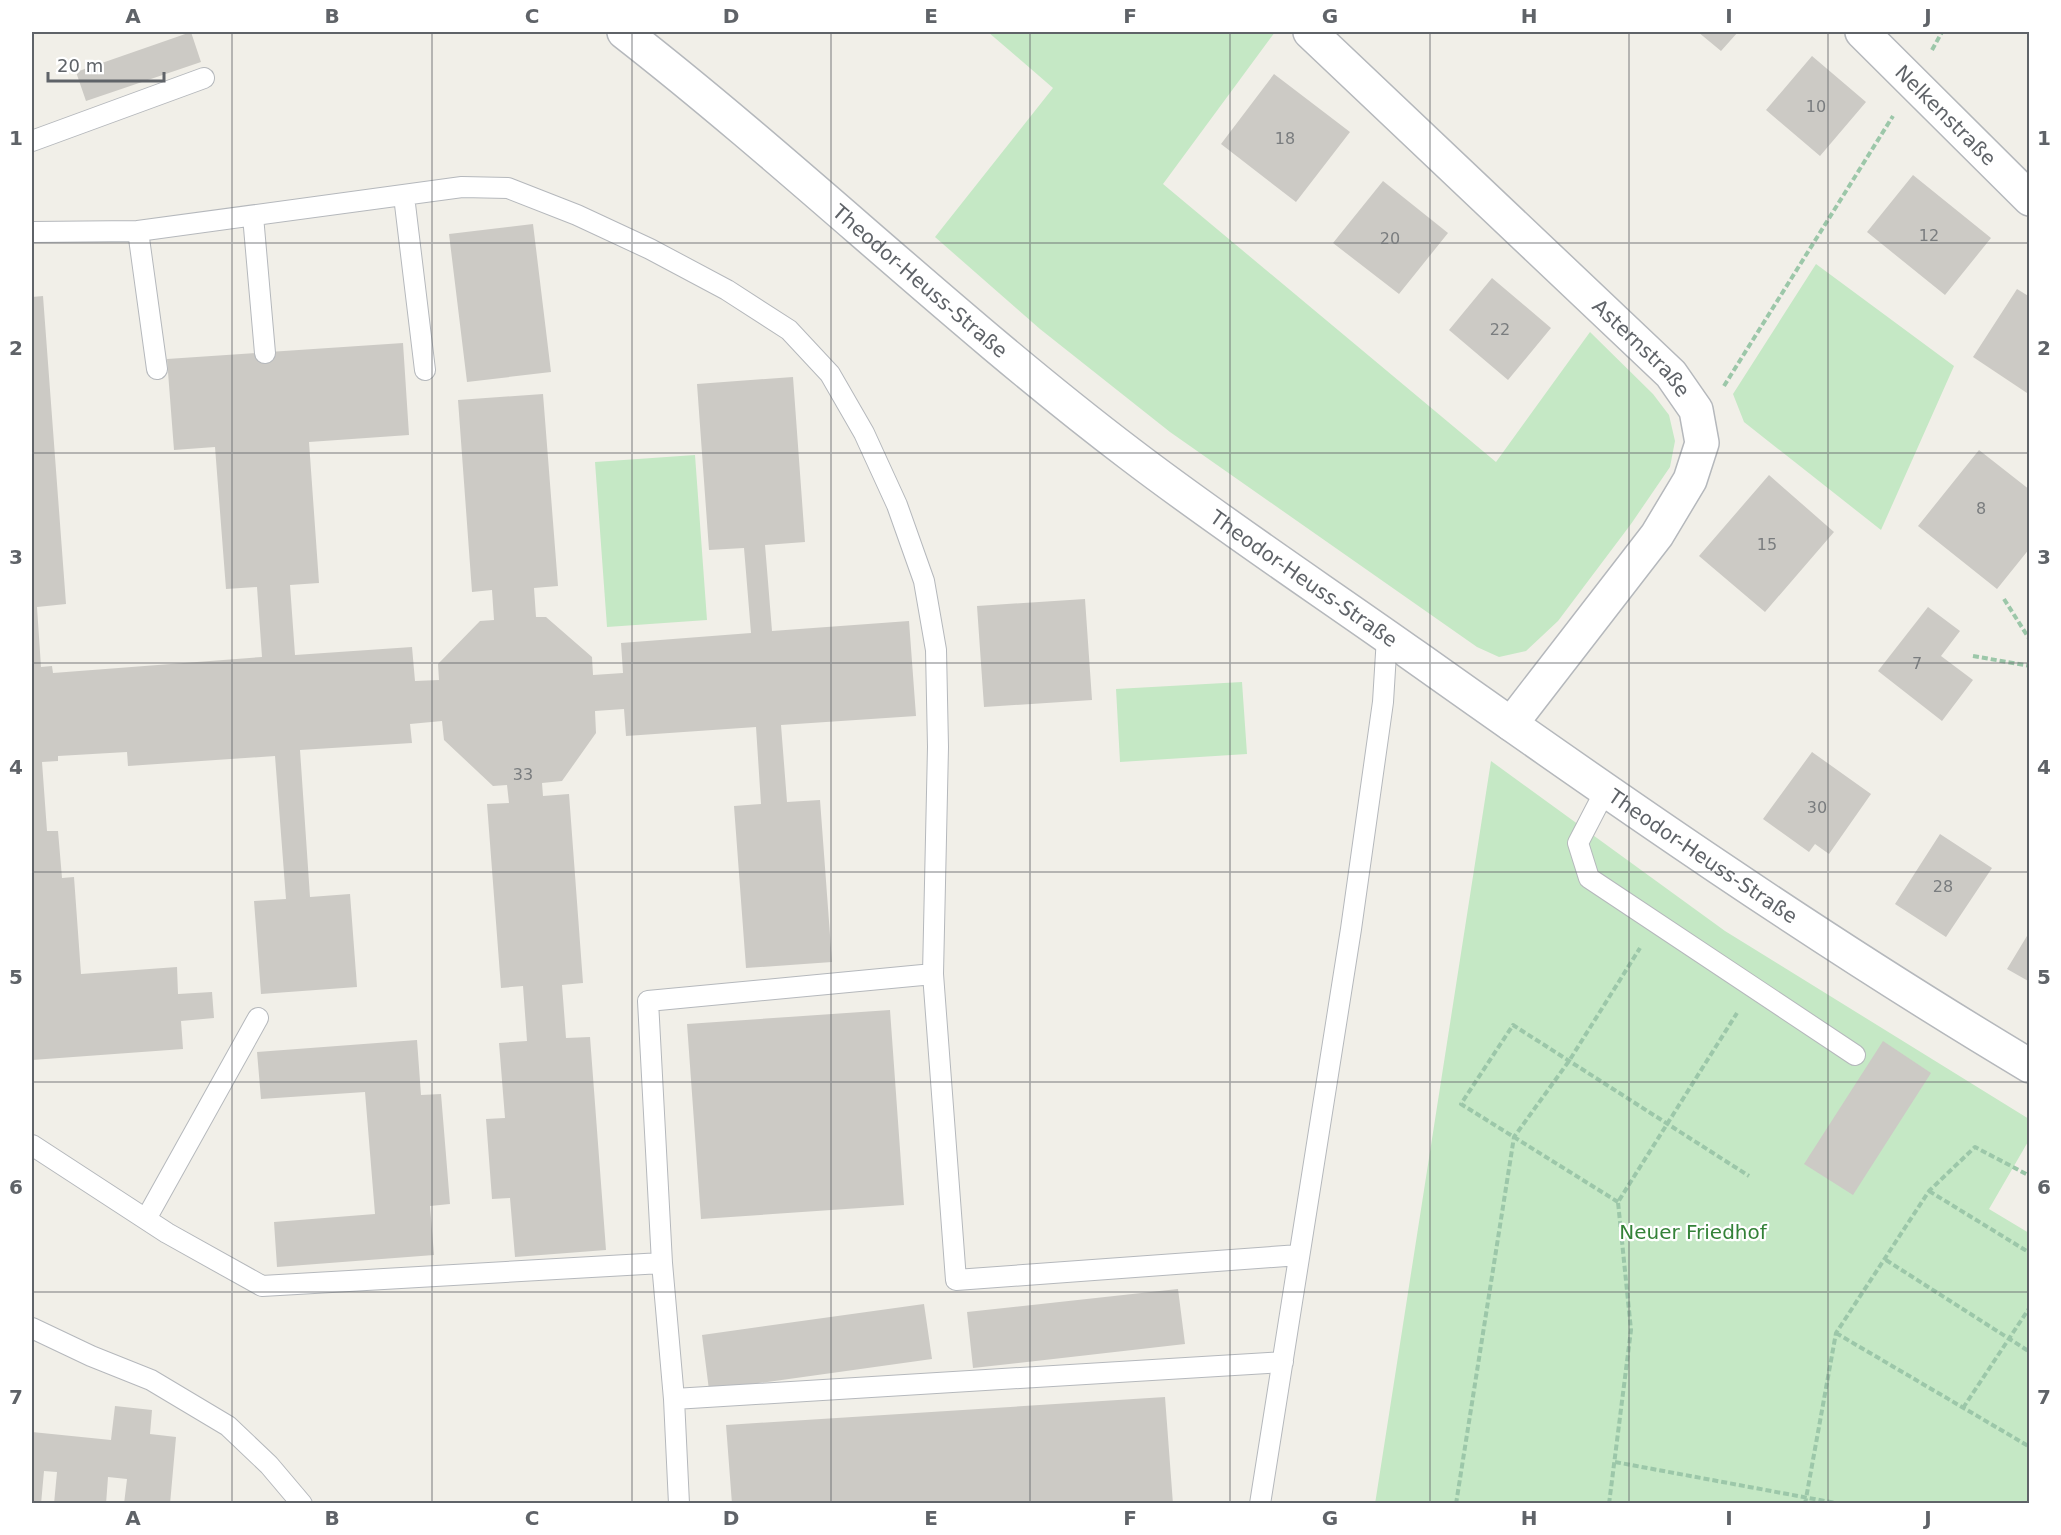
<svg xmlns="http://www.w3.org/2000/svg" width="2061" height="1535" font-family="'DejaVu Sans',sans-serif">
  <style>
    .green { fill: #c5e8c5 }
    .building { fill: #cccac5 }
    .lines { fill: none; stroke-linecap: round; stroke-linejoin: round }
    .lane-casing { stroke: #b5b8bc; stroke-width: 22 }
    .street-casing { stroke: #b5b8bc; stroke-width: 36 }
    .path { stroke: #9cc7a9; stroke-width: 4; stroke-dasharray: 6 3; stroke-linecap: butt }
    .lane { stroke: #fff; stroke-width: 20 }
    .street { stroke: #fff; stroke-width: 33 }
    .grid { fill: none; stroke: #5f6368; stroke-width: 1.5; stroke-opacity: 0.55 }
    .labels { text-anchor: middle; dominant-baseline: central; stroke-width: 4.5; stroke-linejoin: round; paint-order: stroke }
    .number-label { font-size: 16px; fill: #7a7d7f }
    .street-label { font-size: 20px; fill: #5f6368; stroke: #fff }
    .park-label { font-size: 20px; fill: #348238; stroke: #fff }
    .neatline { fill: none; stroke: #5f6368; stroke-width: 2 }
    .grid-label { font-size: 20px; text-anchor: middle; font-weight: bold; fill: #5f6368 }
  </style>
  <rect width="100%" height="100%" fill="#f1efe8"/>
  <path class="green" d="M988 32H1275L1163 184 1496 462 1590 332 1653 394 1669 415 1675 441 1670 467 1631 524 1558 621 1526 651 1499 657 1477 647 1170 432 1040 329 935 237 1053 88Z
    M1816 264 1954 366 1881 530 1744 422 1733 394Z
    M695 455 707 620 607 627 595 462Z
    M1242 682 1247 754 1120 762 1116 689Z
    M1491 761 1725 931 2029 1119V1140L1989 1209 2029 1233V1503L1375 1504Z"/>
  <path class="building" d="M191 32 201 62 86 101 76 72Z
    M1698 32H1738L1721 51Z
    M1812 56 1866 102 1820 156 1766 110Z
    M1274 74 1350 132 1296 202 1221 144Z
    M1913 175 1991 238 1945 295 1867 232Z
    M1383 181 1448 233 1399 294 1333 243Z
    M533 224 551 372 467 382 449 234Z
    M1492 278 1551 328 1508 380 1449 330Z
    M2017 289 2030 297V395L1973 357Z
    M43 296 66 604 37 607 41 667 52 666 53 673 262 657 257 587 226 589 215 447 174 450 167 359 403 343 409 435 309 442 319 583 290 585 295 655 412 647 415 681 439 680 438 664 480 621 494 620 492 590 472 592 458 400 543 394 558 586 534 588 536 617H546L592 657 593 675 623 673 621 643 751 633 744 548 709 550 697 384 793 377 805 542 765 545 772 631 909 621 916 716 781 725 787 802 820 800 832 962 746 968 734 806 761 804 756 727 626 736 624 709 595 711 596 733 562 781 542 783 543 796 569 794 583 983 562 985 566 1038 590 1037 606 1250 515 1257 510 1198 492 1199 486 1119 505 1118 499 1043 527 1041 523 986 501 988 487 804 509 803 507 785 493 786 444 740 442 721 410 724 412 743 300 750 310 897 350 894 357 987 261 994 254 901 286 899 275 756 128 766 127 752 58 756V761L42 762 47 831H58L62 878 74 877 81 974 177 967 178 994 212 992 214 1018 181 1021 183 1049 32 1060V297Z
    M1979 450 2030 490V548L1997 589 1918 526Z
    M1769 475 1834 532 1765 612 1699 556Z
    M1085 599 1092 700 984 707 977 606Z
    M1928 607 1960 631 1941 656 1973 680 1942 721 1878 671Z
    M1812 752 1871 794 1829 854 1815 844 1809 852 1763 819Z
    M1940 834 1992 868 1946 937 1895 904Z
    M2030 931V982L2007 969Z
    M890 1010 904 1205 701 1219 687 1024Z
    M417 1040 421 1095 441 1094 450 1204 430 1206 434 1255 277 1267 274 1222 375 1214 365 1092 261 1099 257 1052Z
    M1883 1041 1931 1073 1853 1195 1804 1164Z
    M1178 1289 1185 1344 973 1368 967 1312Z
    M924 1304 932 1359 709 1390 702 1335Z
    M1165 1397 1173 1504H732L726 1425Z
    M115 1406 152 1410 150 1434 176 1437 170 1504H124L127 1479 108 1477 106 1504H54L57 1472 44 1471 41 1504H32V1432L111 1440Z"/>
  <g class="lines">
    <defs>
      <path id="lane" d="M32 141 204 78
        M404 196 425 370
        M253 216 265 353
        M138 231 157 369
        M32 232 138 231 462 187 508 188 577 215 650 249 727 290 789 330 830 374 864 433 897 505 924 581 936 650 938 747 933 974 956 1280 1299 1255
        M1606 789 1578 843 1589 878 1855 1055
        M32 1145 167 1233 262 1286 662 1263 674 1399 679 1504
        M146 1219 258 1018
        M662 1263 648 1001 933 974
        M32 1328 91 1356 151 1380 228 1426 269 1465 302 1504
        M674 1399 1283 1362
        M1260 1504 1351 929 1383 702 1387 637"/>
      <g id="street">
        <path id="s1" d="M624 32C797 167 955 321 1130 454 1223 525 1320 589 1416 657 1616 799 1819 940 2030 1066"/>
        <path id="s2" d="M1310 32 1671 374 1696 410 1702 443 1690 480 1657 535 1511 724"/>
        <path id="s3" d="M1862 32 2030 199"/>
      </g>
    </defs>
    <use href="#lane" class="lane-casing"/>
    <use href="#street" class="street-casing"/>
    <path class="path" d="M1932 50 1942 32
      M1724 386 1893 116
      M2004 599 2030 640
      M1973 656 2030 666
      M1929 1191 2030 1253
      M1618 1202 1461 1104 1513 1025 1749 1176
      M1886 1260 2030 1352
      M1836 1333 2030 1447
      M1963 1408 2030 1307
      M1615 1462 1841 1504
      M1456 1504 1514 1137 1569 1061 1640 948
      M1609 1504 1631 1330 1618 1202 1737 1013
      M1805 1504 1836 1333 1929 1191 1975 1147 2030 1176"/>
    <use href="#lane" class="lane"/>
    <use href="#street" class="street"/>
  </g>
  <path class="grid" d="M232 32V1504M432 32V1504M632 32V1504M831 32V1504M1030 32V1504M1230 32V1504M1430 32V1504M1629 32V1504M1828 32V1504M32 243H2030M32 453H2030M32 663H2030M32 872H2030M32 1082H2030M32 1292H2030"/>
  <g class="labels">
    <g class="number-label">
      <text x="1816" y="106">10</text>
      <text x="1285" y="138">18</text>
      <text x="1929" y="235">12</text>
      <text x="1390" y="238">20</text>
      <text x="1500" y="329">22</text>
      <text x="1981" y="508">8</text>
      <text x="1767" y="544">15</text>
      <text x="1917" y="663">7</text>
      <text x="523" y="774">33</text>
      <text x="1817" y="807">30</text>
      <text x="1943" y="886">28</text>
    </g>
    <g class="street-label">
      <text stroke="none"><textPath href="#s3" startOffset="118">Nelkenstraße</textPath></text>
      <text stroke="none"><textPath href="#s1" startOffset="387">Theodor-Heuss-Straße</textPath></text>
      <text stroke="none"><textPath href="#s2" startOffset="458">Asternstraße</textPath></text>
      <text stroke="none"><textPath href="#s1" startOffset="873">Theodor-Heuss-Straße</textPath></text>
      <text stroke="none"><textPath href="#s1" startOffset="1359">Theodor-Heuss-Straße</textPath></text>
    </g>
    <g class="park-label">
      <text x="1693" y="1232">Neuer Friedhof</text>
    </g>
  </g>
  <rect width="2061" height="1535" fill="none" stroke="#ffffff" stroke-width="66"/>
  <path d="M48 72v9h116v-9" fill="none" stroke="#5f6368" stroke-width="3"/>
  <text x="57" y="72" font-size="18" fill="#5f6368" stroke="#ffffff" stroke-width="4.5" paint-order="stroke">20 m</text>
  <rect x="33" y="33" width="1995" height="1469" class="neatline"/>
  <g class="grid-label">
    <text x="133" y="23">A</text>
    <text x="332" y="23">B</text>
    <text x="532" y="23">C</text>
    <text x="731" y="23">D</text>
    <text x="931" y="23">E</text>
    <text x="1130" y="23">F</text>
    <text x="1330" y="23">G</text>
    <text x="1529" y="23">H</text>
    <text x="1729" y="23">I</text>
    <text x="1928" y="23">J</text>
    <text x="16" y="145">1</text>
    <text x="2044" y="145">1</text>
    <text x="16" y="355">2</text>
    <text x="2044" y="355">2</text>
    <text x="16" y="564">3</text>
    <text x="2044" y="564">3</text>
    <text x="16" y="774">4</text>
    <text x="2044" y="774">4</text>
    <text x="16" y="984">5</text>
    <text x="2044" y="984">5</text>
    <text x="16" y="1194">6</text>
    <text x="2044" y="1194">6</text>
    <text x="16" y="1404">7</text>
    <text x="2044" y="1404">7</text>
    <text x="133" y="1525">A</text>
    <text x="332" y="1525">B</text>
    <text x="532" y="1525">C</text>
    <text x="731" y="1525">D</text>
    <text x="931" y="1525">E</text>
    <text x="1130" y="1525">F</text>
    <text x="1330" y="1525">G</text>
    <text x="1529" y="1525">H</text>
    <text x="1729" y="1525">I</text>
    <text x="1928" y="1525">J</text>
  </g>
</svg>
